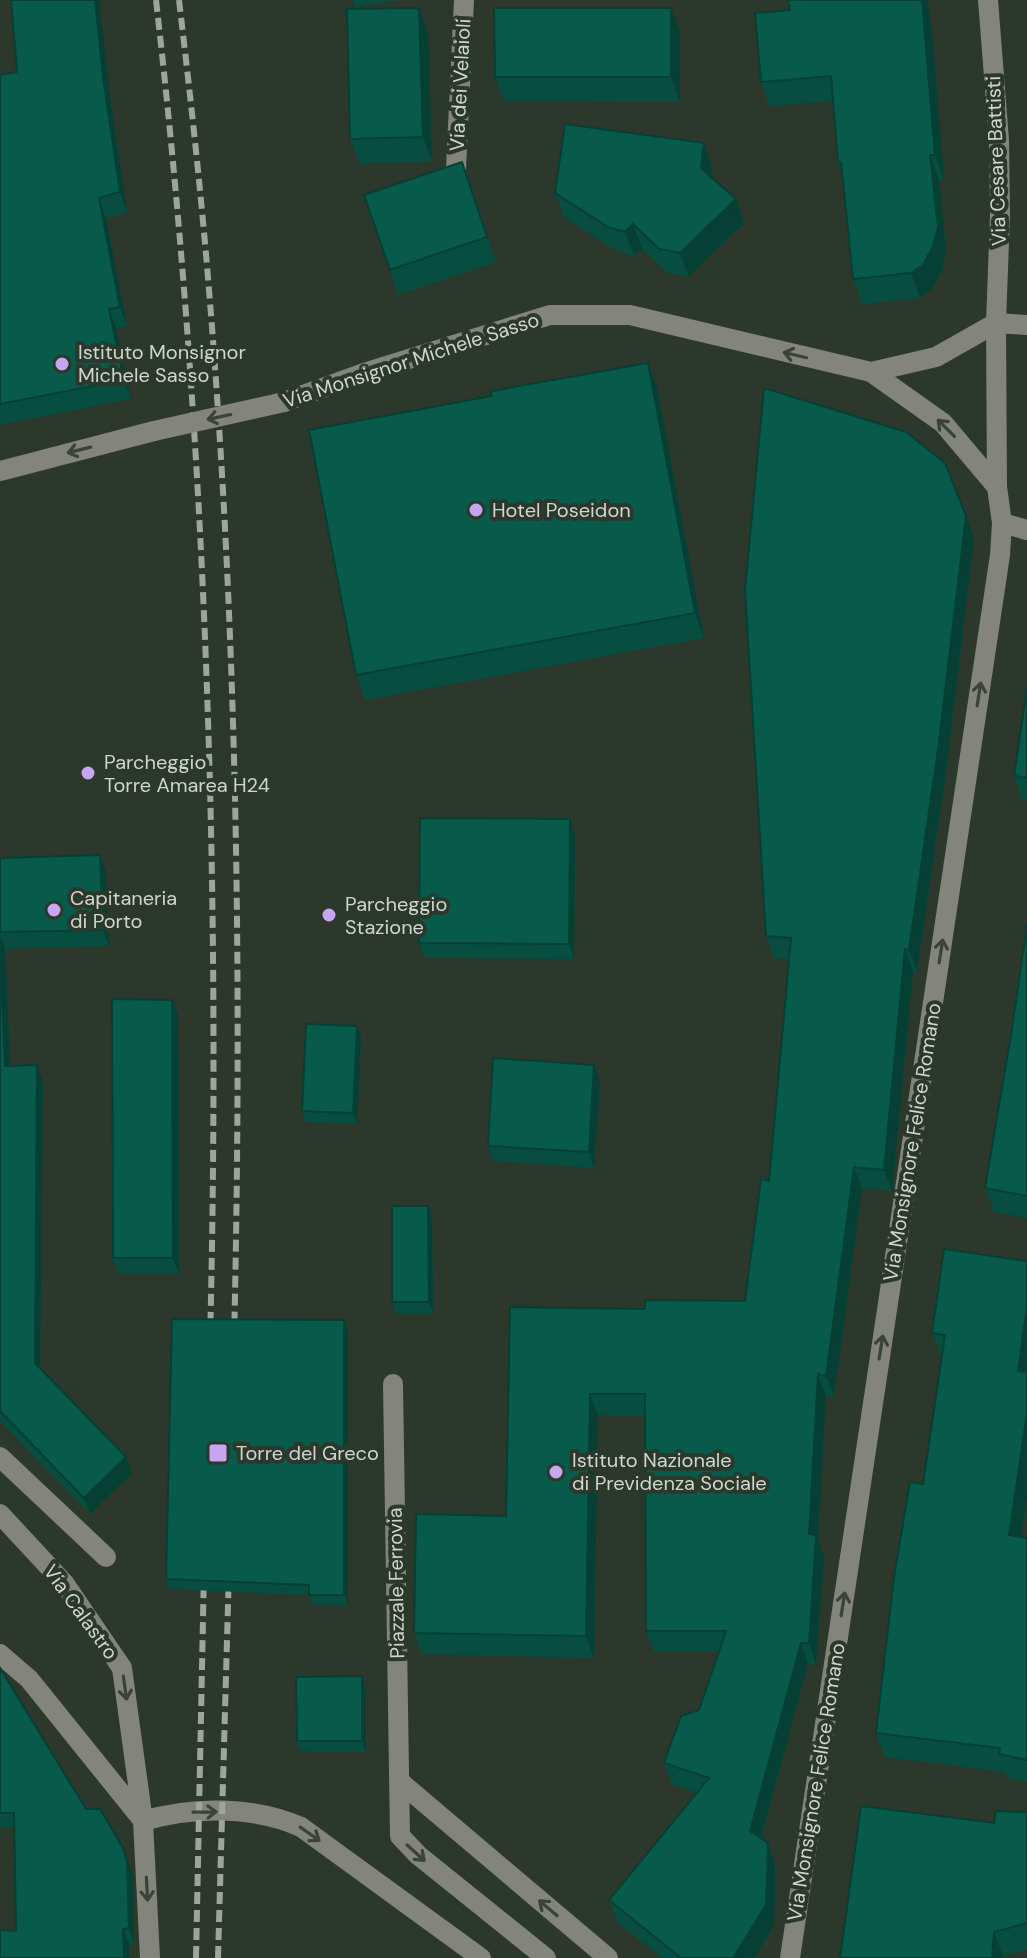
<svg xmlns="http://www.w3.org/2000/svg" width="1027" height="1958" font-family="'DM Sans',sans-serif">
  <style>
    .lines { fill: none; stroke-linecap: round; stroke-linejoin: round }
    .minor { stroke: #83847c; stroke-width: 20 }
    .rail { stroke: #9da59c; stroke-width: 6; stroke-dasharray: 12 6; stroke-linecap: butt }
    .minor-bridge { stroke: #83847c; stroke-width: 20 }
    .wall { fill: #074e40 }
    .shaded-wall { fill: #064034 }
    .building { fill: #085b4b; stroke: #064034; stroke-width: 2 }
    .oneway { stroke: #394337 }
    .poi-dot { fill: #c6a6f0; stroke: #2c382b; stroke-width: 3 }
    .labels { text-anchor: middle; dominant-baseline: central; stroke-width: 8; stroke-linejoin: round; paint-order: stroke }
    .street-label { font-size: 20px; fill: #cfd6ce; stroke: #2c382b }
    .poi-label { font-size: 20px; fill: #cfd6ce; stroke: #2c382b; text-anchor: start }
  </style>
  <rect width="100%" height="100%" fill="#2c382b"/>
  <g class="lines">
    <path class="minor" d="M456 169 464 0
      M996 323 1027 325
      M871 372 936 357 996 323
      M284 402 367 372 550 315H630L871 372 943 423 997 487
      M0 471 154 431
      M1002 523 1027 530
      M393 1384 400 1836 418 1855 546 1958
      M0 1457 106 1557
      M0 1514 64 1583 122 1668 143 1821 150 1958
      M0 1654 29 1679 141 1818
      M399 1781 608 1958
      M143 1821C193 1806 253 1806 301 1827L481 1958
      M790 1958 1000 555 1002 523 997 487 996 323 1000 215 999 140 988 0"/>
    <path class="rail" d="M156 0C207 445 221 894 210 1342
      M179 0C191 101 202 201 210 302 238 648 242 995 234 1342
      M196 1958 204 1570
      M218 1958 229 1570"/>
    <path class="minor-bridge" d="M154 431 284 402"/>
  </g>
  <path class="wall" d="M352 0H399L355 7Z
    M419 8 428 33 432 162 359 163 350 139Z
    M671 8 680 32V102L504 101 495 77Z
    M790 10 932 34 944 179 939 180 946 251 942 270 932 289 920 298 862 304 853 279 842 172 838 162 833 101 769 106 761 82Z
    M17 72 110 96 127 212 106 218 127 326 116 328 131 399 0 425V75Z
    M704 143 712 168V177L736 199 744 223 689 277 668 273 642 249 634 256 617 251 564 217 555 193Z
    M471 187 496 262 398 295 390 270Z
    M648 363 657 387 704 638 365 700 356 675 492 396Z
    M966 516 974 538 946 770 917 971H913L892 1191 862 1188 834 1397 826 1396 818 1539 824 1556 816 1665 808 1664 761 1839 768 1843 775 1864 774 1926 754 1958H662L617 1922 609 1900 697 1793 672 1784 664 1763 699 1710 719 1652H654L646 1631 645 1416 598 1415 594 1658 422 1654 414 1633 506 1516 645 1309 745 1301 769 1181 790 959 774 958 766 936Z
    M1027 688V800H1022L1014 776Z
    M575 835 574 959 425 958 419 943Z
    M0 858 106 872 109 946 5 949 10 1065 43 1081 40 1370 132 1473 90 1514 0 1421Z
    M1027 924V1218L994 1212 985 1188 1012 1029Z
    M172 1000 178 1015 179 1273H118L113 1258Z
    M357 1026 361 1037 357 1124 305 1122 302 1111Z
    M600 1081 594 1168 493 1161 488 1146Z
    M432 1217 433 1313H396L392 1302Z
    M1027 1261V1498L1021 1537 1027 1538V1782L1007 1778 1005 1772 885 1757 876 1733 923 1484 942 1358 932 1333Z
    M348 1330V1605H313L309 1595 170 1589 166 1579Z
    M0 1668 86 1809 133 1876 134 1943 129 1944V1958H0L16 1931 15 1828H0Z
    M362 1676 365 1687 366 1752 301 1751 297 1741Z
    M1027 1812V1950L1003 1956V1958H840L994 1823Z"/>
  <path class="shaded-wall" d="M95 0H99L110 96 127 212 120 192 103 77Z
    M922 0H928L932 34 944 179 935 155Z
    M419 8 428 33 432 162 423 137Z
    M671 8 680 32V102L671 77Z
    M704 143 712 168 710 193 701 168Z
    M930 155 939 180 946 251 942 270 932 289 920 298 911 273Z
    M99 198 106 218 127 326 120 307Z
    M736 199 744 223 689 277 680 253Z
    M633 224 642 249 634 256 625 232Z
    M109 309 116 328 131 399 124 380Z
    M648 363 657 387 704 638 695 613Z
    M966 516 974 538 946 770 917 971 909 950Z
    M570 819 575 835 574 959 569 944Z
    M100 855 106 872 109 946 103 930Z
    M0 934 5 949 11 1082 5 1066Z
    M905 949 913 971 892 1191 884 1170Z
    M172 1000 178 1015 179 1273 173 1258Z
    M357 1026 361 1037 357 1124 353 1113Z
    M37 1065 43 1081 40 1380 35 1363Z
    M594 1065 600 1081 594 1168 589 1152Z
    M854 1167 862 1188 834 1397 826 1376Z
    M428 1206 432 1217 433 1313 429 1302Z
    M1027 1307V1395L1018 1371Z
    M344 1320 348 1330V1605L344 1595Z
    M818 1374 826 1396 818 1539 824 1556 816 1665 809 1643V1534Z
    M590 1394 598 1415 594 1658 586 1636Z
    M1027 1413V1498L1018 1559 1009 1535Z
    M126 1457 132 1473 90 1514 84 1498Z
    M801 1643 808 1664 757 1852 750 1831Z
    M362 1676 365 1687 366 1752 362 1741Z
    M768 1843 775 1864 774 1926 754 1958H733Z
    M123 1848 133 1876 134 1943 129 1928Z
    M123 1929 129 1944V1958H124Z
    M994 1932 1003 1956V1958H992Z"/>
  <path class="building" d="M11 0H95L103 77 120 192 99 198 120 307 109 309 124 380 0 404V75L17 72Z
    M788 0H922L935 155H930L938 227 933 246 923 265 911 273 853 279 841 162H838L831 76 761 82 755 13 790 10Z
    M419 8 423 137 350 139 347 9Z
    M494 8H671V77H495Z
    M565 124 704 143 701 168 736 199 680 253 659 249 633 224 625 232 608 227 555 193Z
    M462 162 487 237 390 270 364 195Z
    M648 363 695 613 356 675 309 430 492 396 491 391Z
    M764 388 906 432 945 463 966 516 938 749 909 950 905 949 884 1170 854 1167 826 1376 818 1374 809 1534 816 1535 809 1643H801L750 1831 768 1843 766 1905 733 1958H681L609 1900 709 1778 664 1763 681 1716 699 1710 726 1631H646L645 1394H590L586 1636 414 1633 416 1514 506 1516 510 1307 645 1309V1300L745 1301 761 1179 769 1181 791 938 766 936 745 590Z
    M1027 688V778L1014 776Z
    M420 818 570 819 569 944 419 943Z
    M100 855 103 930 0 932V858Z
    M1027 924V1196L985 1188 1012 1029Z
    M0 948 5 1066 37 1065 35 1363 126 1457 84 1498 0 1411Z
    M112 999 172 1000 173 1258H113Z
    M306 1024 357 1026 353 1113 302 1111Z
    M493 1058 594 1065 589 1152 488 1146Z
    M392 1206H428L429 1302H392Z
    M944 1249 1027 1261V1307L1018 1371 1027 1372V1413L1009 1535 1027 1538V1760L999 1754 1000 1748 876 1733 894 1577 910 1482 923 1484 945 1335 932 1333Z
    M172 1319 344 1320V1595H309V1585L166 1579Z
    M0 1668 86 1809H100L123 1848 127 1861 129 1928 123 1929 124 1958H0V1930L16 1931 14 1813H0Z
    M362 1676V1741H297L296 1677Z
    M861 1806 994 1823 996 1811 1027 1812V1923L994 1932 992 1958H840Z"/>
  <defs><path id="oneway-shaft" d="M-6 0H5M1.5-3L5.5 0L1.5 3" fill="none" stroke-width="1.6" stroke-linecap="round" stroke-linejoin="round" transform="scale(2)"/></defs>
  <g class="oneway">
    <use href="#oneway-shaft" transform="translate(795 355) rotate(-167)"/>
    <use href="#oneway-shaft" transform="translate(219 417) rotate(168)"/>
    <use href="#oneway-shaft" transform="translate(946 428) rotate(-135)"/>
    <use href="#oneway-shaft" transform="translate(79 450) rotate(166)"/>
    <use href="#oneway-shaft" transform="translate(979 694) rotate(-81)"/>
    <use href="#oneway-shaft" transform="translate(941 951) rotate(-81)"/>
    <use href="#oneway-shaft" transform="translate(881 1347) rotate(-81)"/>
    <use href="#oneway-shaft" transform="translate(843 1604) rotate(-81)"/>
    <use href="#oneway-shaft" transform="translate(125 1688) rotate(82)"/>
    <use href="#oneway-shaft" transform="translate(205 1812) rotate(-1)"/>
    <use href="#oneway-shaft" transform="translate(310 1834) rotate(35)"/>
    <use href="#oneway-shaft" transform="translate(416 1853) rotate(42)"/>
    <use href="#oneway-shaft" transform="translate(147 1889) rotate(87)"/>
    <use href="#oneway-shaft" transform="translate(548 1908) rotate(-140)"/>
  </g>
  <g class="poi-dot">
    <circle cx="62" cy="364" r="8"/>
    <circle cx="476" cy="510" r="8"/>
    <circle cx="88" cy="773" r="8"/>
    <circle cx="54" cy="910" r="8"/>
    <circle cx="329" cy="915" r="8"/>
    <rect x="208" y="1443" width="20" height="20" rx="4"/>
    <circle cx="556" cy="1472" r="8"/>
  </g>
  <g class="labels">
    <g class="street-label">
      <text transform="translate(460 85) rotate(-87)">Via dei Velaioli</text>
      <text transform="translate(996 161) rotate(-92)">Via Cesare Battisti</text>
      <text transform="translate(411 360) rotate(-18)">Via Monsignor Michele Sasso</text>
      <text transform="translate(912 1142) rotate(-81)">Via Monsignore Felice Romano</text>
      <text transform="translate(396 1583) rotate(-91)">Piazzale Ferrovia</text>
      <text transform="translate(81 1612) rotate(54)">Via Calastro</text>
      <text transform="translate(816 1782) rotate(-81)">Via Monsignore Felice Romano</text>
    </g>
    <g class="poi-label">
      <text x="78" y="352">Istituto Monsignor<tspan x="78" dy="23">Michele Sasso</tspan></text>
      <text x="492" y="510">Hotel Poseidon</text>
      <text x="104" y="762">Parcheggio<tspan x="104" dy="23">Torre Amarea H24</tspan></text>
      <text x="70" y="898">Capitaneria<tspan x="70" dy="23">di Porto</tspan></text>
      <text x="345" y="904">Parcheggio<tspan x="345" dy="23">Stazione</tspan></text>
      <text x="236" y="1453">Torre del Greco</text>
      <text x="572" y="1460">Istituto Nazionale<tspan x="572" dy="23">di Previdenza Sociale</tspan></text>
    </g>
  </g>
</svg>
